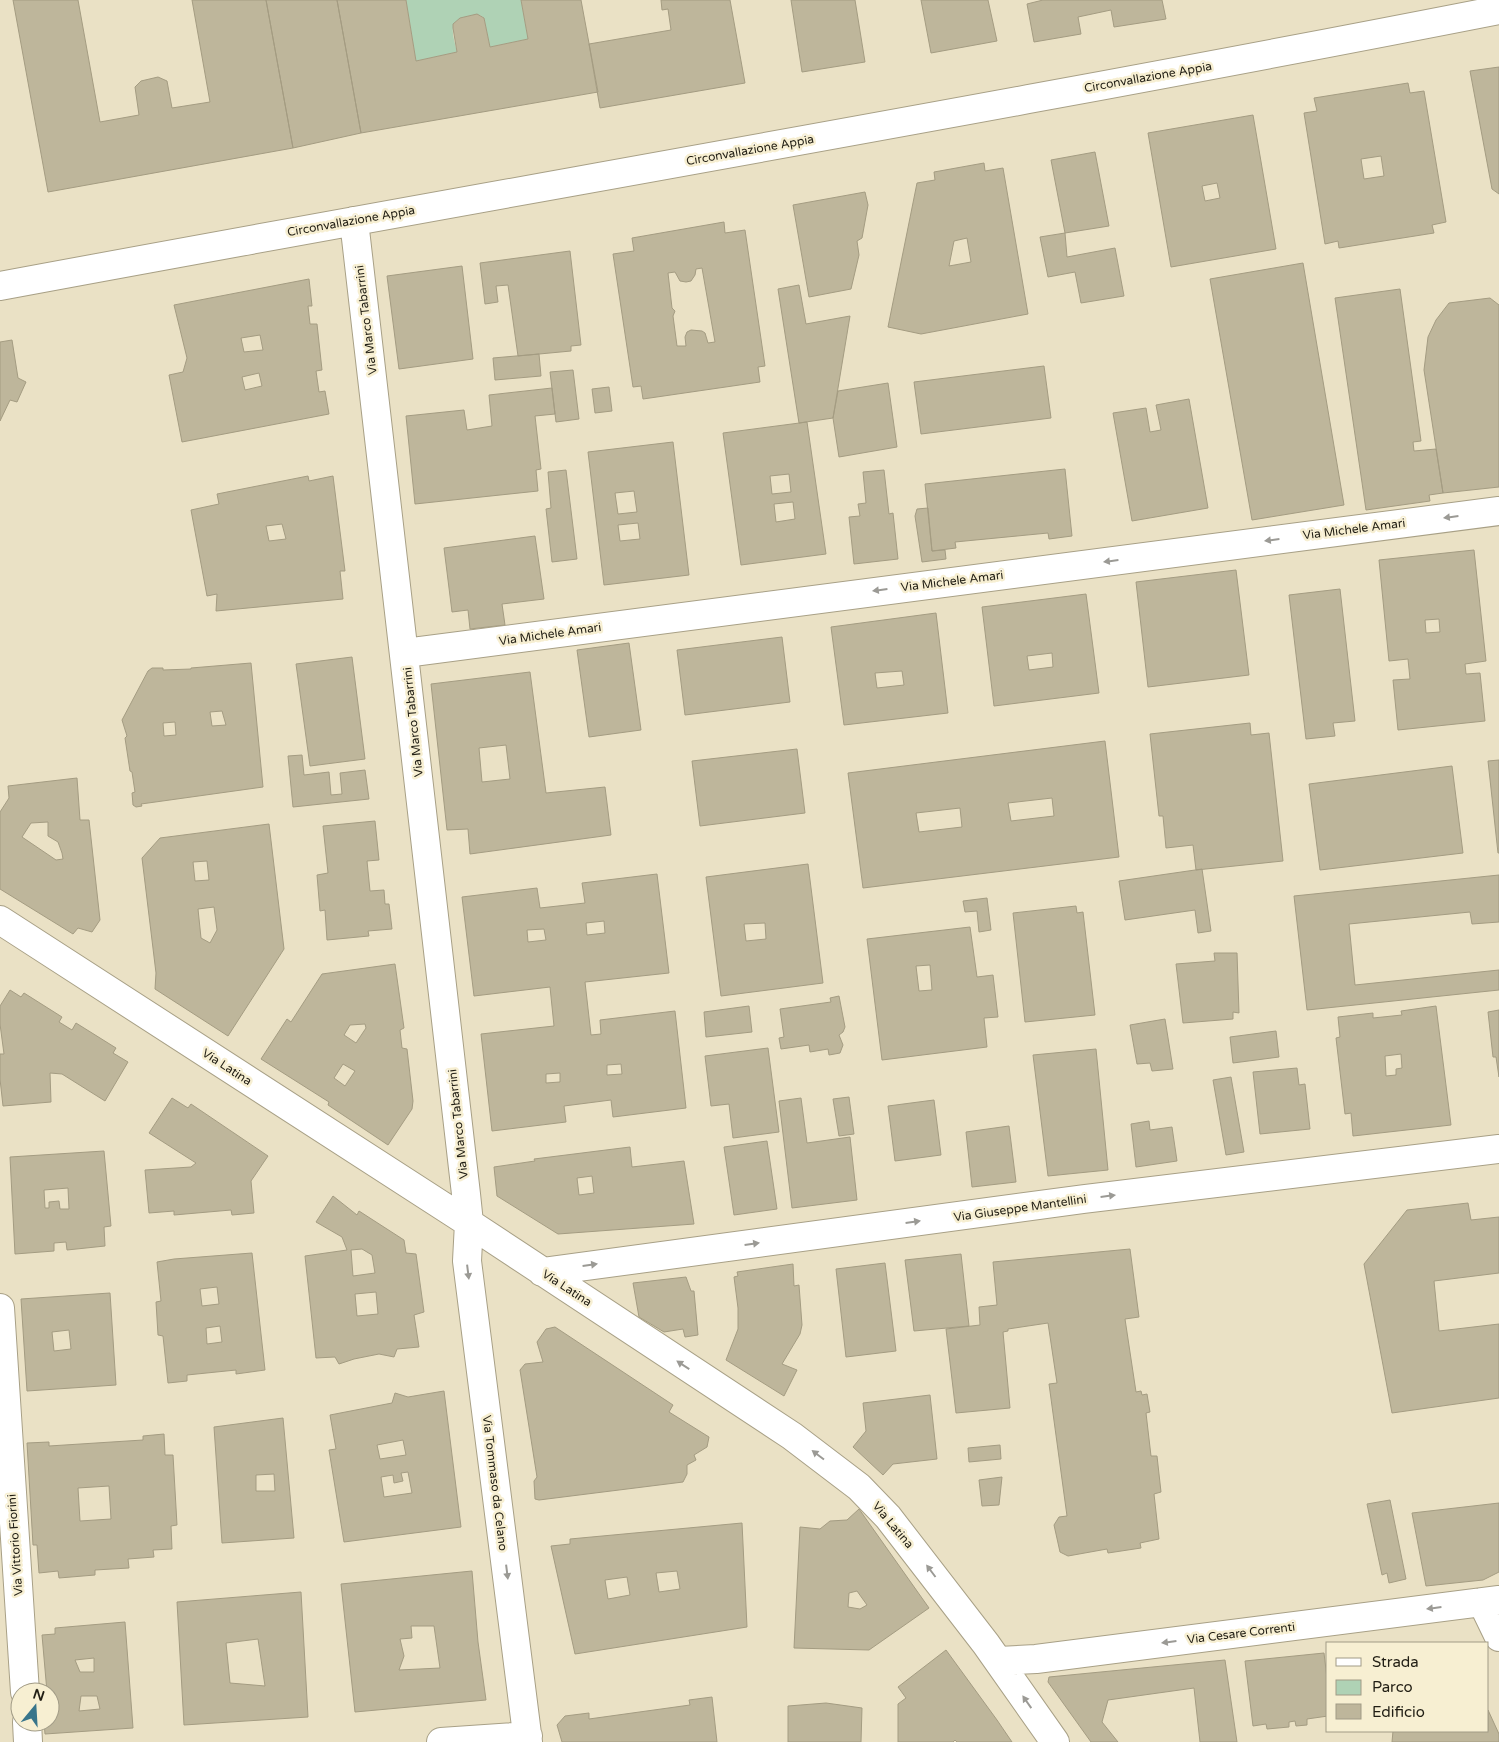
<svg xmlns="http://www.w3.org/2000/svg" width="1499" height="1742" font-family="'Varela Round',sans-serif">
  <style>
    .green { fill: #afd2b5 }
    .building { fill: #beb69b; stroke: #a49c82; fill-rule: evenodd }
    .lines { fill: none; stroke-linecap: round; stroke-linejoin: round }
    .minor-casing { stroke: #a8a086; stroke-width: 30 }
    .minor { stroke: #fff; stroke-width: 28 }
    .oneway { fill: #9b9a95 }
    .labels { text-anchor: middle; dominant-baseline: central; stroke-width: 5; stroke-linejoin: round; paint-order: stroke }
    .street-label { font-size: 12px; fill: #211e14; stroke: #f7efd2 }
  </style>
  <rect width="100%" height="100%" fill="#eae1c5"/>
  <path class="green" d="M406 0H521L528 39 490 47 484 18C479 14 476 15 469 16 446 20 453 34 457 52L416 61Z"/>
  <path class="building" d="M13 0H78L100 122 139 115 135 87 141 81 158 77 167 81 172 108 210 102 192 0H266L293 148 48 192Z
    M266 0H337L361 133 293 148Z
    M337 0H406L416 61 457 52 453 28V24L460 18 477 14 484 18 490 47 528 39 521 0H581L598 92 361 133Z
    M661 0H730L745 83 600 108 589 44 671 30 668 9 662 10Z
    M791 0H855L865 62 802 72Z
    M921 0H988L997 41 931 53Z
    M1043 0H1162L1166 19 1114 27 1111 10 1078 17 1081 34 1034 42 1027 4Z
    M1499 67V194L1492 189 1470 71Z
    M1408 83 1410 93 1424 91 1446 222 1432 225 1434 233 1339 248 1338 241 1325 244 1304 113 1317 111 1314 98ZM1381 156 1384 176 1364 179 1361 159Z
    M1253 115 1276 249 1171 267 1148 133ZM1217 183 1220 198 1205 201 1202 186Z
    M1095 152 1109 226 1065 233 1051 160Z
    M984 163 985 171 1003 168 1028 314 921 334 888 327 917 183 935 180 934 172ZM967 238 971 262 949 266 954 241Z
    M865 192 868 205 862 238 857 241 859 255 851 289 809 297 793 205Z
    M724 222 725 233 745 230 765 366 758 367 760 382 643 399 641 386 633 387 613 254 634 251 632 238ZM702 268 715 342 708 343 705 333 702 331 691 330 687 332 685 337 686 346H677L673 316 675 311 672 308 668 273 675 272 680 281 686 282 691 281 695 275 696 269Z
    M1065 233 1067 257 1115 248 1124 296 1081 303 1075 272 1048 277 1040 237Z
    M570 251 581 345 571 346V351L518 356 508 285 496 286 498 302 485 304 480 263Z
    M1303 263 1344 505 1252 520 1210 279Z
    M462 266 473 359 399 369 387 276Z
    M309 279 312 306H308L310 324H317L322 370 316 371 319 392 325 391 329 414 182 442 169 375 183 372 187 358 174 305ZM260 335 263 350 244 352 241 338ZM259 373 262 386 245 390 242 377Z
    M799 285 806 324 850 316 833 418 799 423 778 289Z
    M1400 289 1421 441 1413 442 1414 451 1436 449 1443 493 1429 495 1430 501 1366 510 1335 298Z
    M1490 298 1499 305V487L1443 493 1424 370 1428 337 1436 320 1449 303Z
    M12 340 18 378 26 382 17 402 10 400 0 421V342Z
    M539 354 541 376 495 380 493 358Z
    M1044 366 1051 418 921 434 914 382Z
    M573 370 579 419 556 422 550 372Z
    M888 383 897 447 839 457 833 418 838 391Z
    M609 387 612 411 595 413 592 389Z
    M552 388 555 414 535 416 541 469 536 470 538 491 415 504 406 416 464 410 467 430 492 426 489 395Z
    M1189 399 1208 508 1132 521 1113 413 1146 408 1150 432 1161 430 1156 405Z
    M807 422 826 554 741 565 723 433ZM789 474 791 492 772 494 770 476ZM793 502 795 519 776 522 774 504Z
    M673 442 689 575 604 585 588 452ZM634 491 637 512 618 514 615 493ZM638 523 640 539 620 541 618 525Z
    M1065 469 1072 536 1049 539 1048 533 955 542 956 548 932 551 925 484Z
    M566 470 577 559 552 562 546 509 551 508 548 472Z
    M884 470 889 514 893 513 898 559 854 564 849 517 860 516 858 504 866 503 863 472Z
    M308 476 309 481 333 476 345 571H340L343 599 216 611 217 594 207 596 191 510 219 504 217 494ZM282 524 286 539 269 541 266 526Z
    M928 508 932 551 945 550 946 559 922 562 915 516 917 509Z
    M535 536 544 599 502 604 505 625 470 629 468 610 452 612 444 548Z
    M1474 550 1486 661 1465 664 1466 674 1480 673 1485 721 1398 730 1393 680 1410 679 1408 659 1389 661 1379 560ZM1439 619 1440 632 1426 633 1425 620Z
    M1236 570 1249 675 1148 687 1136 582Z
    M1340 589 1355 721 1333 723 1335 736 1306 739 1289 595Z
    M1086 594 1099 693 994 706 982 607ZM1052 653 1053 667 1029 670 1027 656Z
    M936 613 948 713 844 725 831 627ZM902 671 904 685 877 688 875 673Z
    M782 637 790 702 685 715 677 650Z
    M629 643 641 730 589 737 577 650Z
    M352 657 365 759 310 766 296 664Z
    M251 663 263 787 141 804 142 806 136 807 133 805 132 793 135 792 132 772 130 771 125 738 127 736 122 720 148 671 152 668H163V670L191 669V668ZM222 711 226 725 212 726 210 712ZM175 722 176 735 164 736 163 723Z
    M530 672 546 793 605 787 611 835 470 854 468 829 447 830 431 684ZM506 745 510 779 482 782 479 748Z
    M1250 723 1251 735 1269 733 1283 861 1196 870 1193 845 1166 848 1163 816H1159L1150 734Z
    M1105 741 1119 857 863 888 848 773ZM1052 798 1054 816 1011 821 1008 803ZM960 808 962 827 919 832 916 813Z
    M797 749 805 813 700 826 692 761Z
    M302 755 304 775 329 772 331 795 342 794 340 773 365 770 369 799 293 807 288 756Z
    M1499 760V853H1498L1488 761Z
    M1452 766 1463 853 1320 870 1309 784Z
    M77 778 80 820H89L100 920 92 932 78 928 73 934 0 889V812L9 798 8 786ZM48 822V836L58 842 62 853 63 859 56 860 22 837 31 823Z
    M375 821 379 860 367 861 370 891 384 890 385 904H389L392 929 368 931 369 936 327 940 325 910 320 911 317 875 328 873 323 826Z
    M269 824 284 949 228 1036 155 989 156 973 142 858 160 838ZM207 861 209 880 195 881 193 862ZM214 907 217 930 210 943 201 938 198 909Z
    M808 864 823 983 721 996 706 877ZM765 923 766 939 746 941 744 924Z
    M1202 869 1211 931 1198 933 1195 910 1125 920 1119 881Z
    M657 874 669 973 585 982 591 1035 601 1034 600 1020 675 1011 686 1108 613 1117 611 1100 564 1106 566 1122 492 1131 481 1034 554 1026 550 987 474 996 462 897 537 888 540 908 585 903 582 883ZM604 921 605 933 587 935 586 923ZM544 929 546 940 528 942 527 930ZM621 1064 622 1074 607 1075V1065ZM560 1073V1082L546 1083V1074Z
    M1499 875V922L1472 924 1470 912 1349 924 1355 985 1499 970V990L1307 1010 1294 896Z
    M987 898 991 930 979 932 977 911 965 912 963 901Z
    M1076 906 1077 913 1083 912 1095 1015 1025 1022 1013 913Z
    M970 927 977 977 993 975 998 1017 984 1018 987 1047 882 1060 867 939ZM930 965 932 990 919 991 916 966Z
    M1214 953H1237L1239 1013 1233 1012V1019L1183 1023 1176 964 1215 961Z
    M395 964 404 1028 400 1030 402 1048 407 1049 413 1101 412 1109 388 1145 328 1105 329 1102 261 1059 287 1019 291 1022 322 974ZM365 1024 366 1028 356 1043 344 1035 350 1025ZM343 1064 355 1071 345 1086 334 1078Z
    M10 990 21 997 24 993 62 1017 59 1022 72 1030 76 1023 116 1048 113 1053 128 1062 105 1101 62 1074 50 1073 51 1102 3 1106 0 1079V1054H4L0 1024V1006Z
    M839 996 845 1027 843 1032 839 1035 843 1045 840 1053 829 1055 828 1049 810 1052 809 1045 781 1049 779 1038 784 1037 780 1009 831 1002 830 998Z
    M749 1006 752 1032 706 1037 704 1012Z
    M1436 1006 1451 1125 1353 1136 1351 1113 1345 1114 1336 1038 1340 1037 1338 1017 1373 1013V1018L1402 1015 1401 1011ZM1401 1054 1402 1068 1396 1069V1075L1386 1076 1385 1056Z
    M1499 1010V1077L1496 1057H1493L1488 1012Z
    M1165 1019 1173 1069 1152 1071 1150 1063 1137 1064 1130 1025Z
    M1276 1031 1279 1057 1233 1063 1230 1037Z
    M768 1048 779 1132 733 1138 729 1104 711 1106 705 1056Z
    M1096 1049 1108 1170 1048 1176 1033 1055Z
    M1297 1068 1299 1085 1305 1084 1310 1129 1260 1134 1253 1072Z
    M1231 1077 1244 1152 1226 1155 1213 1080Z
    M849 1097 854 1134 839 1136 833 1099Z
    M172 1098 188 1108 191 1104 268 1156 251 1181 254 1213 232 1215 231 1210 174 1215V1211L149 1213 145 1170 191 1167 196 1163 149 1133Z
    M801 1098 807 1143 850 1137 857 1200 792 1208 779 1101Z
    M934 1100 941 1155 895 1161 888 1106Z
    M1149 1121 1150 1130 1172 1127 1177 1161 1136 1167 1131 1124Z
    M1009 1126 1016 1182 972 1187 966 1132Z
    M767 1141 777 1209 734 1215 724 1147Z
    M630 1147 632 1167 684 1161 694 1224 558 1234 497 1196 494 1167 535 1161 534 1159ZM592 1176 594 1193 579 1195 577 1178Z
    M104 1151 111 1226 104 1227 105 1246 67 1250 66 1242 54 1243V1251L15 1254 10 1157ZM68 1188 69 1209H60L59 1201 49 1202V1208H45L44 1190Z
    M333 1196 357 1215 359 1211 404 1240 406 1253 416 1254 424 1312 414 1315 419 1347 397 1349 394 1357 379 1354 354 1359 339 1364 335 1357 316 1358 305 1256 347 1250 342 1237 316 1222ZM362 1249 372 1255 375 1273 353 1276 351 1250ZM376 1292 378 1314 357 1316 355 1294Z
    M1468 1203 1471 1220 1499 1217V1273L1434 1281 1439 1331 1499 1324V1398L1392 1413 1364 1264 1407 1210Z
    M1130 1249 1139 1317 1125 1319 1136 1392 1141 1391 1142 1395 1147 1394 1150 1412 1146 1413 1151 1456H1157L1161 1492 1154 1494 1159 1539 1140 1543 1141 1548 1108 1553 1107 1549 1068 1556 1060 1552 1054 1525 1059 1517 1067 1516 1049 1384 1057 1383 1048 1323 1008 1329V1331L1003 1332 1010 1408 956 1413 946 1329 980 1325 979 1307 997 1305 993 1262Z
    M252 1253 265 1370 236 1374V1370L187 1375V1381L168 1383 163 1336 158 1335 156 1302 161 1301 157 1262 174 1259ZM217 1287 219 1304 202 1306 200 1289ZM220 1326 222 1342 207 1344 206 1328Z
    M961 1254 969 1326 914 1331 905 1260Z
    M885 1263 896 1351 846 1357 836 1269Z
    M793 1264 794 1286 799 1285 802 1325 800 1334 782 1364 797 1370 784 1396 726 1360 738 1329V1308L734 1277 738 1276 737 1272Z
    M686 1277 691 1291H694L698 1335 685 1337 683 1329 664 1332 639 1317 633 1283Z
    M110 1293 116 1385 27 1391 21 1299ZM69 1330 71 1349 54 1351 52 1332Z
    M555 1327 673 1405 669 1412 709 1437 707 1447 694 1455 696 1460 687 1465V1474L683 1482 539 1500 535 1499 534 1481 537 1477 520 1370 525 1364 543 1362 537 1342 546 1329Z
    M444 1391 461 1527 344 1542 329 1450 336 1449 330 1415 392 1403 395 1393 408 1397ZM403 1440 406 1455 380 1459 377 1445ZM408 1472 412 1493 384 1497 381 1477 393 1475 394 1483 403 1481 401 1473Z
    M930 1395 937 1459 893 1464 883 1475 853 1447 866 1431 863 1403Z
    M283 1418 294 1538 222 1543 214 1427ZM274 1474 275 1491H256V1475Z
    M164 1434 165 1455H173L177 1525 171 1526 172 1549 153 1550 154 1557 128 1559 129 1568 95 1570V1575L59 1578 58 1571 39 1573 37 1545H33L27 1443 49 1442V1446L143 1440V1436ZM109 1486 111 1519 80 1521 78 1488Z
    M1000 1445 1001 1459 969 1462 968 1448Z
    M1002 1477 999 1505 982 1506 979 1480Z
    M1390 1500 1406 1579 1389 1583 1387 1573 1382 1575 1367 1504Z
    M1499 1503V1572L1483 1580 1426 1586 1412 1513Z
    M859 1509 929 1608 869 1650 794 1648 800 1527 820 1529 830 1521 847 1520ZM857 1591 867 1605 860 1609 848 1607 849 1593Z
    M742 1523 747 1627 575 1654 551 1546 570 1544V1539ZM677 1571 680 1589 659 1592 656 1573ZM627 1577 630 1595 608 1599 605 1580Z
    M472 1571 478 1642 486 1700 355 1712 341 1584ZM411 1626H434L440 1668 399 1670 404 1656 400 1639 412 1638Z
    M301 1592 308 1717 184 1725 177 1602ZM258 1639 265 1686 230 1683 226 1643Z
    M125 1622 133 1728 45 1734 44 1722H50V1692H47L42 1635 55 1634V1628ZM94 1658V1672H80L75 1660ZM81 1696H97L100 1709 79 1711Z
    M946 1650 997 1720 1012 1742H957L955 1740 953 1742H898V1704L906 1698 898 1687Z
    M1324 1653 1328 1687V1716L1307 1719V1725L1296 1726 1295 1721 1289 1722V1727L1267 1729 1266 1724 1253 1726 1245 1661Z
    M1225 1660 1237 1742H1200L1194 1688 1108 1700 1102 1722 1118 1742H1091L1048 1682 1049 1677Z
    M712 1697 717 1742H562L557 1725 565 1716 589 1713V1719L690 1705 689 1700Z
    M826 1703 862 1708 861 1742H788V1706Z
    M1488 1710 1499 1734V1742H1392L1393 1731H1488Z"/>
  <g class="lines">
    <defs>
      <path id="minor" d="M354 221 466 1194 469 1223 467 1261 528 1742
        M0 286C499 193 1000 108 1499 10
        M405 653 1499 511
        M0 920 469 1223 792 1436 859 1487 888 1517 986 1644 1055 1742
        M542 1272 1084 1199 1499 1149
        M0 1308 25 1692
        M1482 1602 1499 1637
        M999 1661 1036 1659 1499 1600
        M27 1722 28 1742
        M441 1742 528 1736"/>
    </defs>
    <use href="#minor" class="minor-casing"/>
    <use href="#minor" class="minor"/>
  </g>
  <defs><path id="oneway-solid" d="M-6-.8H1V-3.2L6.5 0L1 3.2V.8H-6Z" transform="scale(1.25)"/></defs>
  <g class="oneway">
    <use href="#oneway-solid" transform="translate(1451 517) rotate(173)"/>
    <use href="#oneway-solid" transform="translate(1272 540) rotate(173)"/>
    <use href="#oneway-solid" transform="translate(1111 561) rotate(173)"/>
    <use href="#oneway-solid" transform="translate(880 590) rotate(173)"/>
    <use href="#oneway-solid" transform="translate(1108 1196) rotate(-7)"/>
    <use href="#oneway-solid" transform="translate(913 1222) rotate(-8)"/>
    <use href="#oneway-solid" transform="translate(752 1244) rotate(-8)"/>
    <use href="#oneway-solid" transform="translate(590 1265) rotate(-8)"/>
    <use href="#oneway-solid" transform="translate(468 1272) rotate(83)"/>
    <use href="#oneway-solid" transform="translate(683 1365) rotate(-147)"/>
    <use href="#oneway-solid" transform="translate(818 1455) rotate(-143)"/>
    <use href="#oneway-solid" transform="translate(931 1571) rotate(-127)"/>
    <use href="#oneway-solid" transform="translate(507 1572) rotate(83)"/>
    <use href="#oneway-solid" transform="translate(1434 1608) rotate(173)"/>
    <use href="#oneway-solid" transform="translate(1169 1642) rotate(173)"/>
    <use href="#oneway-solid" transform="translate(1027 1702) rotate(-125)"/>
  </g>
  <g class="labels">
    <g class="street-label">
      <text transform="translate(1148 77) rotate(-10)">Circonvallazione Appia</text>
      <text transform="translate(750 150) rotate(-10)">Circonvallazione Appia</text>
      <text transform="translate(351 221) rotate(-10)">Circonvallazione Appia</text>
      <text transform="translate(366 320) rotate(-97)">Via Marco Tabarrini</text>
      <text transform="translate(1354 529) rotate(-7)">Via Michele Amari</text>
      <text transform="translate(952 581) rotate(-7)">Via Michele Amari</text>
      <text transform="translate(550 634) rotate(-8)">Via Michele Amari</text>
      <text transform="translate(413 722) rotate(-96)">Via Marco Tabarrini</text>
      <text transform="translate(227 1067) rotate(33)">Via Latina</text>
      <text transform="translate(458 1124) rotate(-96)">Via Marco Tabarrini</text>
      <text transform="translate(1020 1208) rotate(-8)">Via Giuseppe Mantellini</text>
      <text transform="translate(567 1288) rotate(33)">Via Latina</text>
      <text transform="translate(495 1483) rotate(83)">Via Tommaso da Celano</text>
      <text transform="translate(893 1525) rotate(50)">Via Latina</text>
      <text transform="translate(15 1545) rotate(-94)">Via Vittorio Fiorini</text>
      <text transform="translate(1241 1633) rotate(-7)">Via Cesare Correnti</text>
    </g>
  </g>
  <rect x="1326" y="1642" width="162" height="90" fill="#f7efd2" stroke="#a19b86"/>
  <rect x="1336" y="1658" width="25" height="8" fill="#ffffff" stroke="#a19b86"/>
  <text x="1372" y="1667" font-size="15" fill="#211e14">Strada</text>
  <rect x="1336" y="1680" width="25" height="15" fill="#afd2b5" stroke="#a19b86"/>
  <text x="1372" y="1692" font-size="15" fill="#211e14">Parco</text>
  <rect x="1336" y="1704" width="25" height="15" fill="#beb69b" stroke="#a19b86"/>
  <text x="1372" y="1717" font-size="15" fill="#211e14">Edificio</text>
  <g transform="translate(35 1707) rotate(18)"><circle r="24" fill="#f7efd2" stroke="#a19b86"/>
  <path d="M0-4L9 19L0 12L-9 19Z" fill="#38758b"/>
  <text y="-8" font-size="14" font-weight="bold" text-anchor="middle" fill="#211e14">N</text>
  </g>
</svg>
